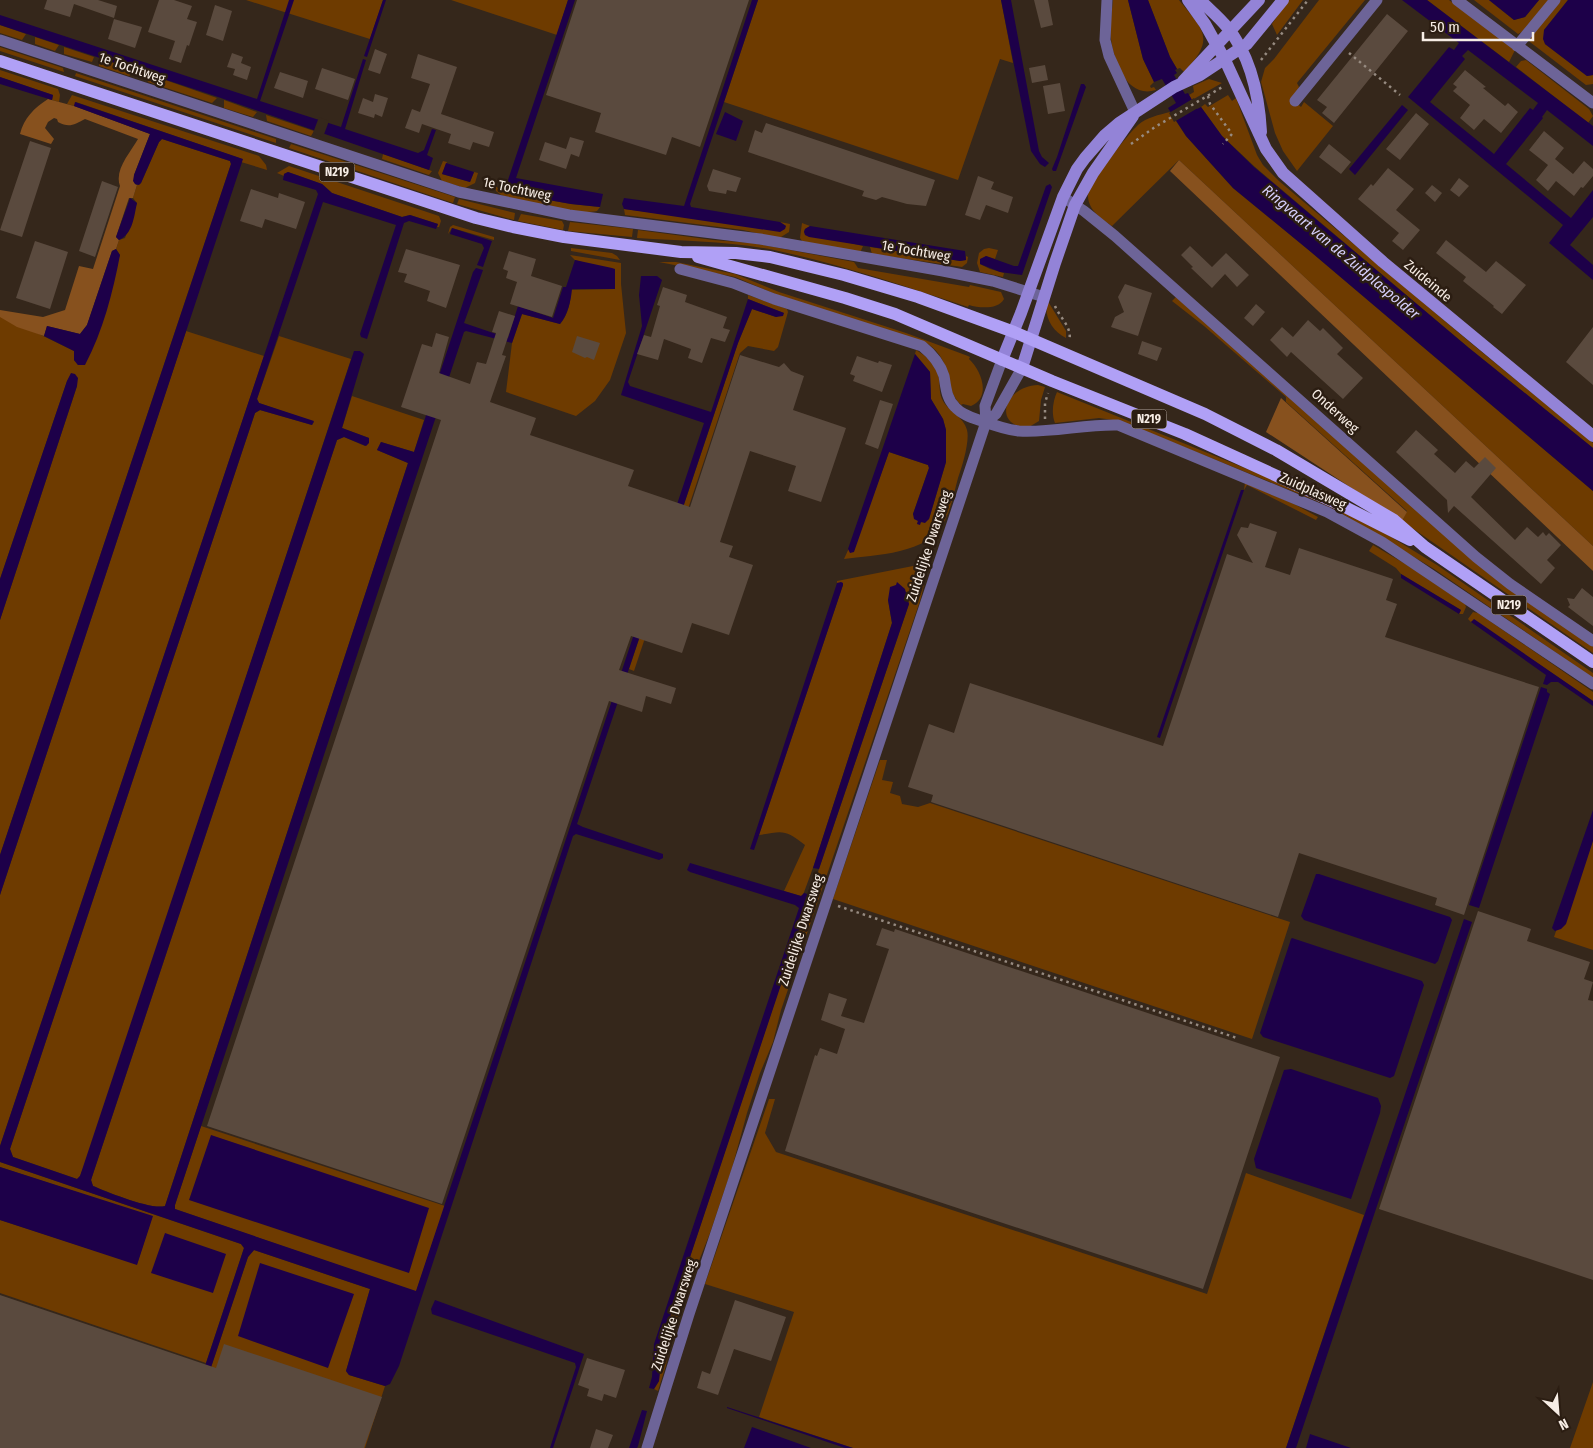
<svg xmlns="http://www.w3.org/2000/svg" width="1593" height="1448" font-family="'Fira Sans Condensed',sans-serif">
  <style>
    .green { fill: #6e3b00 }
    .forest { fill: #87511e }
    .water { fill: #1d0049; fill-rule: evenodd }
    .pier { fill: #35271b }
    .building { fill: #5a4a3e }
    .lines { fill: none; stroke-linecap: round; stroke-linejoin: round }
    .path { stroke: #978b81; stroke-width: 2.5; stroke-dasharray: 2.5 4; stroke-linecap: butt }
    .street { stroke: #6d6498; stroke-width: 11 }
    .secondary { stroke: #9383d7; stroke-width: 12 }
    .primary { stroke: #b0a0f6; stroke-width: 12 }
    .labels { text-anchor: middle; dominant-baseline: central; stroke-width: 5; stroke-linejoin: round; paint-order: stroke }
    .shield { fill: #2b1d12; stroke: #baafa6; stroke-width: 1 }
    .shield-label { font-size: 12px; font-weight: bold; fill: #f7ede5 }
    .street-label { font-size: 14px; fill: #f7ede5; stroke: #2b1d12 }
    .water-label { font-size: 15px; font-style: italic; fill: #d5cffb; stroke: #2b1d12 }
  </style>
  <rect width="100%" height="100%" fill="#35271b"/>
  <path class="green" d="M246 0H383L370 39Z
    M451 0H568L557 35Z
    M758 0H1001L1013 63 1000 59 958 180 724 102Z
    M1113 0H1128L1143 59 1154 82 1150 86 1151 88 1154 87 1156 90C1127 99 1114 62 1111 39 1109 27 1112 13 1113 0Z
    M1148 0H1179C1204 31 1216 38 1184 72L1180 68 1177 69 1170 57Z
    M1288 0H1303L1277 35 1272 24Z
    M1319 0H1365L1297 83 1299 87 1293 100 1301 107 1304 102 1333 126 1297 171 1283 151 1275 133 1261 82 1265 68 1274 59Z
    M1427 0H1449L1515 50 1509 62Z
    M1474 0H1489L1514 20 1525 17 1539 0H1550L1524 31 1518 34Z
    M1560 0H1568L1544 30 1545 44 1587 76 1593 75V84L1586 85 1530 42 1531 36Z
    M0 25 26 34 22 40 0 33Z
    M35 37 59 45 55 51 35 44Z
    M0 47 63 68 64 72 0 51Z
    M64 47 94 57 92 62 64 54Z
    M99 58 136 70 129 76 99 66Z
    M1526 60 1589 109 1593 116 1588 123 1516 67 1521 61Z
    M0 70 58 89 60 95 59 102 52 100 53 95 0 77Z
    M76 73 276 139V143L75 76Z
    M145 74V73L217 98 212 103 148 82Z
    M1209 79 1222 83 1192 100 1189 95 1194 92 1193 86Z
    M72 95 259 156 266 165 267 170 241 162 242 159 76 102 74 106 67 104Z
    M1228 95 1232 101 1236 98 1257 155 1263 165 1279 181 1472 344 1593 443V448L1469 348 1255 167 1222 136 1201 107 1205 104 1208 107Z
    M224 100 257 112 253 117 224 108Z
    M1170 112 1186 136 1233 188 1311 252 1593 491V546L1179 160 1112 226C1102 219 1089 211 1088 197 1087 185 1128 134 1138 125 1147 117 1159 115 1170 112Z
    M266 115 314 131 311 136 267 121Z
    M162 139 230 161 231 164 0 855V620L77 386 71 374 67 381 0 579V315L74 351V360L78 365 120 255 116 249 119 240 125 238 137 203 133 198 137 185 141 183 159 142Z
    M291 144 455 197 453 203 289 148Z
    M383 154 429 170 432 171 429 175 382 159Z
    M443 161 447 162 442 174 470 182 474 172 478 173 475 183 465 188 442 181 438 173Z
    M289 166 439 216 441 221 439 227H437L438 224 410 215 402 217 332 193 322 184 288 172 284 174V176L277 173Z
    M495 186 504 192 571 204 600 207 597 211C571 216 527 202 501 195L496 191Z
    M459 199 515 213 514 220 457 204Z
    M624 209 688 217 786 226 780 222 790 224 789 232 781 237H774L743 230 625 215Z
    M521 214 562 221 564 225 563 230 518 221Z
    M570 222 633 229 632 237 568 231Z
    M802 223 810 226 805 229 804 232 863 246 860 253 802 241 800 238Z
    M453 225 494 237V240L452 228 448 234 450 227Z
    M638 230 713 240 752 243 854 262 858 268 969 287 970 285 1001 292 1004 299C998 310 979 308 969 305L968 307C904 286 840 264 774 250 729 241 682 241 637 238Z
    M870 247 960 261 966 260V256L968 257 967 263 962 267 872 254Z
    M571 248 612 253 617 256 620 260 571 251Z
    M989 248 998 250 995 259 986 256 980 264 990 269 1004 273 1003 277 980 272 977 263 979 253 984 249Z
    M570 255 621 263V284L626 333 610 380 595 401 576 416 506 392 512 343 522 314 560 324C568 315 571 301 571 290L615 289 582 262 575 260Z
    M659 262H676L735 274 779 292 906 333 968 356 970 357 969 359C981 370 992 397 971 406L963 404 961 405C942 386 955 363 928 344L775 294 735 277Z
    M748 295 787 309 788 312 778 347 774 351 748 346 740 353 634 671 629 669 738 343 752 309 776 317 784 313 748 299Z
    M1176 297 1433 524 1593 646V653L1402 521 1407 511 1286 402V397L1204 326 1172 301Z
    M1047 302 1049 303 1066 331V338C1052 331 1044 317 1047 302Z
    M186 331 264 356 0 1146V895Z
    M279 336 351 359 87 1159 80 1176 77 1179 13 1157 10 1149 255 413 260 410 312 425 314 422 259 403 257 399Z
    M916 350C928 357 937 365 939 379 940 387 939 394 943 401 949 412 964 417 967 430 970 441 962 467 958 478 954 493 951 509 944 522 929 554 875 555 844 559L874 493 889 452 928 465 929 468 913 514 918 521 917 524 929 519 946 462V430L943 419 931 399 930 372 915 354Z
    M1038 385 1045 387 1041 400 1039 421 1029 427C993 428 1002 387 1038 385Z
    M1057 392 1297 489 1373 526 1437 565 1593 673V678L1434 569 1336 510 1319 502 1120 421 1099 418 1055 423C1051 413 1053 401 1057 392Z
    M352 396 424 420 414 452 381 442 377 450 408 463 165 1206C150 1210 108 1192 93 1186L91 1180 337 440 344 437 365 446 369 438 342 428Z
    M1245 483 1294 504 1318 517 1316 520 1247 485 1244 490Z
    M1373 545 1407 565 1465 604 1466 607 1463 614H1459L1461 610 1401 574 1396 568 1369 551Z
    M913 566C930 571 923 589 920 601L781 1010 773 1042 760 1073 747 1113 732 1168 710 1233 685 1296 670 1342 666 1365 658 1391 654 1389 659 1381 663 1338 820 866 909 604 899 586 896 585 888 600 892 623 814 865 803 895 801 896 784 891 805 845C785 829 783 831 759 835L843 585V583H837V581Z
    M1473 612 1478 613 1593 692V701L1474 620 1471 622 1468 619Z
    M880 760H887L882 780 893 782 890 793 900 796 902 804 918 807 930 803 1290 922 1252 1039 833 899Z
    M1593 832V950L1554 937 1580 860Z
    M769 1099H775L765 1133 776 1152 1207 1294 1246 1173 1364 1215 1286 1448H853L759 1417 794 1312 705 1284Z
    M201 1126 445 1206 416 1292 175 1209V1205Z
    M0 1162 241 1244 244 1248 206 1363 0 1293V1220L137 1264 152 1217 0 1167Z
    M254 1250 370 1289 346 1371 349 1375 385 1386 365 1448H184L248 1257Z
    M1593 1382V1448H1570Z"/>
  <path class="forest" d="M48 99 74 106 150 134 134 175 135 184 137 185 133 198H129L116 237 119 240 116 249 112 251 87 325 80 334 47 326 44 336 17 327 0 317V310L43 317 65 310 79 266 93 269 120 186C114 170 130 153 138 139L85 119C74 125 69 128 58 122L57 119 54 118 48 122 45 128 54 139 51 144 20 134C24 118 34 108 48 99Z
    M1179 160 1593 546V571L1170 171Z
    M1281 398 1407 512 1402 521 1266 432Z"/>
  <path class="water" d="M289 0H294L260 101 341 127 363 59 366 60 345 129 418 153 424 150 432 129 436 130 427 155 433 158 429 170 218 97 0 25V15L257 99Z
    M383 0H386L367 57 364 56Z
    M568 0H575L516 178 603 194 600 207 571 204 504 192Z
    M752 0H758L690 204 691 207 780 222 786 226 785 229 780 232 624 209 622 204 624 198 684 206Z
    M1001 0H1011L1039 151 1042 157 1049 163 1045 167 1040 164 1031 151Z
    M1128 0H1148L1170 57 1177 69 1175 70 1177 73 1174 75 1185 94 1188 93 1197 109 1201 107 1222 136 1254 167 1469 348 1593 448V491L1311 252 1233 188 1186 136 1168 108 1176 103 1162 79 1154 82 1143 59Z
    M1402 0H1427L1593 126V146L1547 110 1542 117 1543 118 1506 164 1571 218 1593 190V217L1570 245 1593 265V280L1549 243 1563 225 1408 97 1449 47 1454 50 1459 43ZM1468 50 1538 103 1533 110 1530 108 1494 154 1430 102 1465 59 1462 56Z
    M1489 0H1539L1525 17 1514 20Z
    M1568 0H1593V75L1587 76 1545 44 1543 39 1544 30Z
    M0 77 53 95 52 100 0 84Z
    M1081 84H1084L1086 87 1056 171H1053L1052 169 1057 157Z
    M75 102 243 159 0 895V855L231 164 230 161 162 139 159 142 141 183 139 185 135 184 133 181 134 175 150 134 74 106Z
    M1402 105 1408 110 1355 175 1349 169Z
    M725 112 743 121 736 141 716 134Z
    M446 163 474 172 470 182 442 174Z
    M288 172 322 184 332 193 402 217 410 215 438 224 436 229 409 221 404 223 367 339 361 337 360 334 396 225 323 202 257 399 259 403 314 421 312 425 260 410 255 413 10 1149 13 1157 77 1179 80 1176 354 351H360L364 354 342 428 369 438V443L366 446 344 437 337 440 91 1180 93 1186C107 1192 151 1210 165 1206L408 463 377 450 381 442 414 452 473 272 476 268 483 270 464 323 508 338 518 306 553 318 563 287H566L575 260 612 268 615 269V289H572C571 300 568 315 560 324L522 314 512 343 466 331 464 332 175 1205V1209L416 1291 704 423 621 395 642 326 639 295 641 276H657L662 280 628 382 630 386 711 412 748 299 784 313 783 316 776 317 752 309 738 343 577 824 583 827 663 854V858L659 860 576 834 573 836 399 1366 390 1384 385 1386 349 1375 346 1371 370 1289 254 1250 248 1257 184 1448H178L244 1248 241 1244 0 1162V1146L318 194 316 190 283 180 284 174Z
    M1050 184 1052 187 1022 275 1000 272 980 264V259L986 256 1014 266H1018L1046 186Z
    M130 198 137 203C134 216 133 234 119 240L116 237Z
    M810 226 965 251 966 260 960 261 809 237 805 235 804 232 805 229Z
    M452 228 492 241 483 267 477 265 484 248 482 244 450 234Z
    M116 249 120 255C113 292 103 331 85 365H78L74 360V351L44 336 47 326 80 334 87 325 112 251Z
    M915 354 930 372 931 399 943 419 946 430V462L929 519 925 523 921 522 920 525 917 524 918 521 914 519 913 514 929 468 928 465 889 452 854 552 850 553 848 549Z
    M71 373 75 374 78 378 77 386 0 620V579L67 381Z
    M1241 490H1244L1160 738 1157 737Z
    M1401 574 1461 610 1459 614 1401 578Z
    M841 582 843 583V585L754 850 750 849 837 583Z
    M897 582 905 589 909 604 819 869 813 868 892 623 888 600 890 587 896 585Z
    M1474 619 1593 701V706L1558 682H1551L1547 685 1543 684 1546 675 1471 622Z
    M1541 687 1547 689V692L1550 694 1479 908 1469 905Z
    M1593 810V841L1566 924 1561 929 1555 931 1552 928Z
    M690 863 801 896 804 893 811 895 663 1338 659 1381 654 1389 649 1388 652 1377 654 1344 799 908 795 905 690 872 687 870Z
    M1316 874H1319L1450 917 1452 920 1438 961 1435 964 1304 920 1301 916Z
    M1464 919 1472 922 1296 1448H1286Z
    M1292 938 1422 981 1424 985 1394 1076 1390 1078 1263 1037 1260 1033 1291 939Z
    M1291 1069 1378 1098 1381 1106 1380 1113 1351 1199 1256 1168 1254 1159 1284 1070Z
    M211 1135 429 1208 409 1273 189 1200Z
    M0 1167 153 1216 137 1265 0 1220Z
    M165 1233 226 1254 213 1293 151 1273Z
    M260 1263 354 1294 328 1368 238 1336Z
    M435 1300 584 1354 553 1448H550L576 1367 575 1363 432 1314 431 1309Z
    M727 1407 853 1448H845L727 1408Z
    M642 1410 647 1411 638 1446 637 1448H629Z
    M752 1427 811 1448H744Z
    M1310 1434 1351 1448H1306Z"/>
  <path class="pier" d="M1194 98 1198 106 1203 105 1174 122 1169 113Z
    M319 117 329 121 323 137 313 133Z"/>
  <path class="building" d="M47 0H98L117 6 114 18 74 4 70 17 44 9Z
    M159 0H174L192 6 187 19 197 22 189 46 187 45 181 63 169 59 175 41 148 32Z
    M577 0H749L700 147 672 137 666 155 595 132 601 113 546 95Z
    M1034 0H1048L1053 25 1041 28Z
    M215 5 232 11 223 41 206 35Z
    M1387 14 1408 31 1334 123 1322 113 1327 107 1317 100Z
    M114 19 142 27 135 48 108 39Z
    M375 49 387 54 380 74 368 70Z
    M232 53 243 57 241 63 251 67 247 80 233 75 235 69 227 67Z
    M418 54 457 67 441 114 494 132 489 147 473 142 470 150 448 143 451 134 422 124 419 133 405 128 412 109 420 112 430 84 411 78Z
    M1045 65 1048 80 1032 83 1029 68Z
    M322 68 355 79 348 100 315 89Z
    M1465 70 1486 87 1483 88 1505 106 1508 103 1518 112 1501 133 1484 119 1474 130 1460 118 1470 105 1453 91 1457 87 1453 84Z
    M280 72 308 81 303 98 274 88Z
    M1060 83 1065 111 1048 114 1043 86Z
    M375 94 388 98 382 117 375 114 374 118 358 113 363 98 373 102Z
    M1416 113 1429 124 1400 160 1386 149Z
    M766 123 935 180 926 206 907 204 882 197 876 200 862 196 864 191 748 152 755 130 762 133Z
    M1544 131 1564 148 1555 159 1573 174 1584 161 1593 169V176L1583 188 1581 187 1574 196 1556 181 1548 191 1536 180 1548 165 1529 150Z
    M570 137 584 141 579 157 571 154 566 169 539 160 545 142 566 149Z
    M30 141 51 148 22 237 0 230Z
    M1329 144 1351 162 1341 174 1319 157Z
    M1388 168 1414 189 1396 210 1420 230 1403 250 1392 241 1399 233 1358 199 1371 184 1373 186Z
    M713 169 741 178 736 192 727 190 726 194 709 191 707 186Z
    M978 176 994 182 991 189 1013 197 1008 213 986 205 980 220 965 215Z
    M1459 178 1469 186 1459 197 1450 190Z
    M102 181 118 187 95 257 79 251Z
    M1432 185 1442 193 1435 202 1425 193Z
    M251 189 278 198 279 193 305 202 296 229 265 219 262 228 240 221Z
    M1446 240 1486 272 1496 261 1526 285 1502 314 1493 307 1494 306 1463 281 1466 277 1436 253Z
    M35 241 68 252 50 309 16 298Z
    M1190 246 1212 267 1226 253 1249 275 1237 287 1225 274 1212 288 1191 268 1193 267 1181 255Z
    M406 249 460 265 446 308 427 301 430 291 404 282 407 274 398 272Z
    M509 251 536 259 531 276 562 286 552 317 510 304 517 282 506 278 508 271 503 269Z
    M1125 284 1152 293 1138 336 1111 327 1115 317 1124 312 1118 297Z
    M663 287 687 295 685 302 727 317 723 328 730 330 725 342 711 338 702 363 688 358 691 349 664 339 658 360 637 354 644 335 651 337 660 306 657 305Z
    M1256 304 1265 312 1253 326 1244 318Z
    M499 311 515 316 502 355 506 356 490 402 536 418 530 435 634 470 628 486 690 507 740 355 779 367 784 363 791 371 804 376 793 410 846 428 821 502 788 491 796 466 750 451 720 542 733 546 729 557 753 565 729 635 692 623 682 653 631 636 619 670 676 688 671 704 646 696 642 712 609 701 442 1204 207 1126 441 420 401 407 422 344 432 347 436 333 449 337 439 373 470 384 477 362 486 364 496 333 492 332Z
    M1308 320 1320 331 1323 328 1343 348 1337 354 1363 378 1343 399 1291 352 1287 357 1270 340 1282 327 1293 337Z
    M1593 327V385L1566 362Z
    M577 336 600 343 594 360 587 357 585 358 572 352Z
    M1142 341 1162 348 1157 361 1138 354Z
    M857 356 878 363 879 361 892 365 882 392 853 381 855 376 850 374Z
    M880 400 893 404 878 449 865 444Z
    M1416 430 1438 450 1434 454 1455 473 1466 461 1474 468 1485 457 1496 468 1471 497 1515 540 1527 527 1538 537 1543 532 1546 536 1549 533 1561 545 1547 560 1555 568 1541 584 1454 506 1448 513 1447 500 1396 452Z
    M1250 523 1277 532 1265 567 1290 575 1299 548 1393 579 1386 600 1397 604 1385 637 1539 687 1464 915 1435 905 1437 898 1299 853 1278 917 931 802 933 795 908 787 929 724 954 733 970 683 1163 746 1227 554 1253 563 1237 535 1241 527 1248 528Z
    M1582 588 1593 597V626L1568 607 1570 605 1567 598 1574 599Z
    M1478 911 1531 929 1527 941 1590 962 1584 979 1593 982 1588 1000 1593 1001V1280L1379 1209Z
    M882 928 894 932 895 929 1280 1057 1203 1289 785 1151 815 1055 817 1056 820 1048 837 1054 845 1029 821 1020 829 993 847 999 841 1016 864 1023 889 949 876 945Z
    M0 1295 216 1368 224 1344 382 1397 364 1448H0Z
    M735 1300 786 1317 771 1361 734 1349 718 1395 697 1388 702 1371 710 1374Z
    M587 1358 625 1370 616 1398 604 1394 602 1401 587 1396 589 1389 578 1385Z
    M596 1429 613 1435 608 1448H590Z"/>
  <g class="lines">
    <path class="path" d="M1349 53 1400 95
      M1261 60 1308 0
      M1208 96 1210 104 1232 134 1223 144
      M1131 144 1155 127 1224 86
      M1055 306C1060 318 1073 328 1069 341
      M1045 419V403L1048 393
      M838 906 1237 1038"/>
    <path class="street" d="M1107 0 1105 40 1109 56 1135 112
      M1457 0 1593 103
      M0 40 459 192 569 215 760 239 943 271 993 281 1044 297
      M1517 46 1555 0
      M1295 101 1377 0
      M1063 197 1084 211 1115 236 1476 557 1510 584 1593 641
      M680 269 733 283 774 299 922 346C932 354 940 363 944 376 946 387 946 398 955 407 962 415 973 418 982 421 993 425 1007 430 1019 431 1052 433 1085 424 1118 425L1327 512 1382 542 1593 684
      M986 422 996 414 1022 368
      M647 1448 689 1314 986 422 985 406 1002 360"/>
    <path class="secondary" d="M1188 0 1205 24 1225 60 1266 149 1283 173 1383 262 1593 436
      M1200 0C1209 9 1219 17 1227 27 1250 55 1259 96 1261 132
      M1183 81 1259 0
      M1002 360 1021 313 1063 197 1077 169 1085 158 1105 135 1119 123 1174 87 1200 75 1247 44 1283 0
      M1022 368 1055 263 1075 205 1093 173 1133 116"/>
    <path class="primary" d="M0 61 476 218 513 227 564 237 681 252 736 253 770 257 844 275 918 297 1014 332 1205 414 1276 450 1394 520 1425 547 1593 662
      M698 257 845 298 895 314 1052 381 1185 434 1345 507 1410 540"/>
  </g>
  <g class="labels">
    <g class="shield">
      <rect x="319.5" y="162.5" width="35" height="19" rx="4"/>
      <rect x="1131.5" y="409.5" width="35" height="19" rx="4"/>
      <rect x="1491.5" y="595.5" width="35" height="19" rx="4"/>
    </g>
    <g class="shield-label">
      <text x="337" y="172">N219</text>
      <text x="1149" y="419">N219</text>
      <text x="1509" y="605">N219</text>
    </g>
    <g class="street-label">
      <text transform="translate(132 68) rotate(19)">1e Tochtweg</text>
      <text transform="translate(517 189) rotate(12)">1e Tochtweg</text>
      <text transform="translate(916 251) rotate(10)">1e Tochtweg</text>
      <text transform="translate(1428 281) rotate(40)">Zuideinde</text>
      <text transform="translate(1335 411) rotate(42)">Onderweg</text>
      <text transform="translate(1313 491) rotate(24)">Zuidplasweg</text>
      <text transform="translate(929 546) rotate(-72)">Zuidelijke Dwarsweg</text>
      <text transform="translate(801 930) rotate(-72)">Zuidelijke Dwarsweg</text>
      <text transform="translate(674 1315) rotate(-72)">Zuidelijke Dwarsweg</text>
    </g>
    <g class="water-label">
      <text transform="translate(1341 252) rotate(40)">Ringvaart van de Zuidplaspolder</text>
    </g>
  </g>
  <g transform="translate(1558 1413) rotate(154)" stroke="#2b1d12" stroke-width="4" paint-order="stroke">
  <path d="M0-4L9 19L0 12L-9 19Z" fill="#f7ede5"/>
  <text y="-8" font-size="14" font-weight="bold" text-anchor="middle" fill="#f7ede5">N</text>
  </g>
  <path d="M1423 32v8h110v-8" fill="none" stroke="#f7ede5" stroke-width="2.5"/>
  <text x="1430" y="32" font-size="15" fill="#f7ede5" stroke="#2b1d12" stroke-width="4" paint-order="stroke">50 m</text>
</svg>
